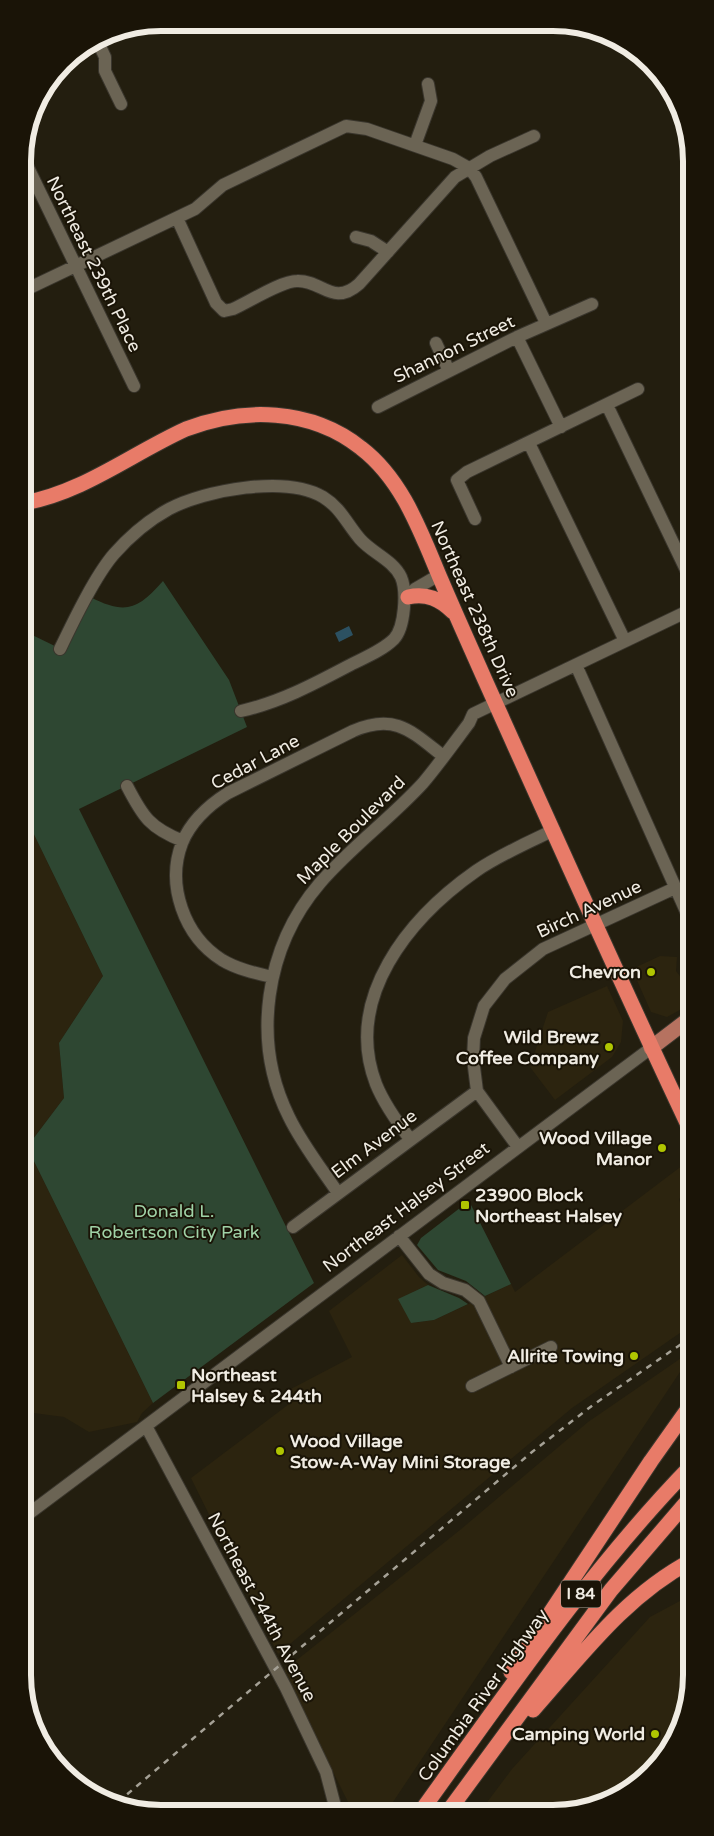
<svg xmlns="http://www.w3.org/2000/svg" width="714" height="1836" font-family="'Varela Round',sans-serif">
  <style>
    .built { fill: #2c240f }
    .green { fill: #2e4732 }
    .water { fill: #2c5162 }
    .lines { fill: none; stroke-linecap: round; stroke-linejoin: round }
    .minor-casing { stroke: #3a362d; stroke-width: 14 }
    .major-casing { stroke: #3a362d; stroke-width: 17 }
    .highway-casing { stroke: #3a362d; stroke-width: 17 }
    .minor { stroke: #6b6454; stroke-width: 12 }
    .major { stroke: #b67260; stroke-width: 15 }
    .highway { stroke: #e87b68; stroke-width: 15 }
    .rail { stroke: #a5a196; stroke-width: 2.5; stroke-dasharray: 6 6; stroke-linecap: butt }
    .poi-dot { fill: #b0c501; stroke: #1a1407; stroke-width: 2 }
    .labels { text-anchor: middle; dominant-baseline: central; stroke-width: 4; stroke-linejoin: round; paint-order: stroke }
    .shield { fill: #1a1407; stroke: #b0aba1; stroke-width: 1 }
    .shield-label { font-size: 16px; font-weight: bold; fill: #f0ece3 }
    .street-label { font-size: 18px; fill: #f0ece3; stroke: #1a1407 }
    .poi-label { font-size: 18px; font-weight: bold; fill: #f0ece3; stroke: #1a1407; text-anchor: end }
    .park-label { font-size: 18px; fill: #a0d3a7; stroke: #1a1407 }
    .rim { fill: none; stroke: #f0ece3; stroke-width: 6 }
  </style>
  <rect width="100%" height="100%" fill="#231e0f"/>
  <path class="built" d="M25 816 103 976 59 1043 64 1098 27 1147 153 1403 142 1413 137 1422 89 1432 64 1417 26 1412Z
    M660 956 677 957 676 971 689 988V1005L667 1017 651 1012 632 969Z
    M607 986 623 1021 621 1042 612 1057 555 1100 530 1067 548 1012Z
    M687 1162 690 1170V1188L679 1199 690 1239V1326L572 1408 278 1654 191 1478 293 1401 287 1391 352 1357 329 1311 402 1255 419 1277 428 1285 399 1299 411 1323 434 1320 511 1284 515 1292Z
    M690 1352V1357L389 1808 352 1810 283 1671 460 1530 588 1422Z
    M691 1595V1683L681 1727 657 1766 588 1809H482L512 1769 650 1617Z"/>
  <path class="green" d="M163 581 229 680 247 727 79 809 314 1283 153 1403 27 1147 64 1098 59 1043 103 976 25 816 24 631 61 649 90 597C126 615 137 610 163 581Z
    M469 1201 511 1284 485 1296 466 1281 438 1270 417 1245 421 1238Z
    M428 1285 459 1298 468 1304 434 1320 411 1323 398 1299Z"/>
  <path class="water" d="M349 626 353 635 339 642 335 633Z"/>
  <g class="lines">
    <defs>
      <path id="minor" d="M194 27V23
        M97 40 105 57V71L121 104
        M415 145 431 101 428 84
        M23 157 134 386
        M177 218 216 303 224 311 233 309C249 302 281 281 297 281 322 280 333 307 359 284L455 177 490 156 534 136
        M356 237 371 241 388 252
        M23 291 195 209 223 185 346 126 367 129 453 159 469 168 476 177 546 323
        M517 337 561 427
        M436 343 449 371
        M607 405 688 574
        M378 407 517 337 592 304
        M529 443 625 641
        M475 519 457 480 467 472 638 389
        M405 599 415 589 439 575
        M60 649C73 622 95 576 114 554 129 537 149 520 169 509 205 490 286 475 323 497 341 508 347 524 360 539 372 553 393 560 401 577 407 591 405 627 394 639 383 650 366 657 352 664 316 683 281 702 241 711
        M576 665 689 918
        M127 786C143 817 150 828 183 841
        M272 977C255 973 237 969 222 960 184 936 166 885 182 843 191 821 209 805 228 793L353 731C395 713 411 731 443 756
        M410 1139C397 1122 384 1104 376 1084 343 998 409 918 476 871 501 854 527 843 554 830
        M518 1147 477 1091 473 1059 474 1038 484 1006 505 979 543 949 675 888
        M338 1193C321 1168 302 1144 289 1117 251 1041 265 947 320 883 351 847 391 818 423 783 439 764 454 743 469 723L473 714 688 611
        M293 1227 477 1091
        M399 1236 429 1274 443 1283 465 1290 479 1301 511 1367
        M472 1386 551 1347
        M146 1426 286 1688 326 1772 336 1810
        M27 1515 651 1048"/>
      <path id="major" d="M651 1048 689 1019"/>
      <path id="highway" d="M24 503C84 492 131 454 186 429 243 407 311 408 361 448 403 480 421 533 441 580 455 613 470 646 485 680 552 829 619 979 689 1127L690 1143
        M408 597C427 593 440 599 453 612
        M511 1672 651 1461 690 1406
        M533 1710C581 1656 625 1596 691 1561
        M450 1809 611 1590 691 1497
        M422 1810C507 1692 590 1570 691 1466"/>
    </defs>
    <use href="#minor" class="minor-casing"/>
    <use href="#major" class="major-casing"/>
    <use href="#highway" class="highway-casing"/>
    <use href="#minor" class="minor"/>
    <use href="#major" class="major"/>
    <use href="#highway" class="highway"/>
    <path class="rail" d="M118 1802 532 1452 593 1405 690 1338"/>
  </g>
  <g class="poi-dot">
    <circle cx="651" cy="972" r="5"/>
    <circle cx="609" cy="1047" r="5"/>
    <circle cx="662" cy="1148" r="5"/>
    <rect x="460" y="1200" width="10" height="10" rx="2.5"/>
    <circle cx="634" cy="1356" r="5"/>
    <rect x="176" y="1380" width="10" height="10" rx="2.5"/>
    <circle cx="280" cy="1451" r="5"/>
    <circle cx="655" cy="1734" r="5"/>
  </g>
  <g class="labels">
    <rect class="shield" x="561" y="1580.5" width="40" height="27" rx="4"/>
    <g class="shield-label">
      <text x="581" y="1594">I 84</text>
    </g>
    <g class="street-label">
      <text transform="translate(94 264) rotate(64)">Northeast 239th Place</text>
      <text transform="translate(454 349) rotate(-26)">Shannon Street</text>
      <text transform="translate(475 609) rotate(66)">Northeast 238th Drive</text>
      <text transform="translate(255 762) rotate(-28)">Cedar Lane</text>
      <text transform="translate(351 830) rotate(-45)">Maple Boulevard</text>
      <text transform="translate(589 909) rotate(-25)">Birch Avenue</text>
      <text transform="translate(374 1144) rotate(-37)">Elm Avenue</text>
      <text transform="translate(406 1207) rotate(-37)">Northeast Halsey Street</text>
      <text transform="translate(262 1607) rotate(62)">Northeast 244th Avenue</text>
      <text transform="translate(483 1695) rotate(-54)">Columbia River Highway</text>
    </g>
    <g class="poi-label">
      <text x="641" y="972">Chevron</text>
      <text x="599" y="1037">Wild Brewz<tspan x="599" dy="21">Coffee Company</tspan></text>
      <text x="652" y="1138">Wood Village<tspan x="652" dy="21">Manor</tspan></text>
      <text x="475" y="1195" text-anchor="start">23900 Block<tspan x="475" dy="21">Northeast Halsey</tspan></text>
      <text x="624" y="1356">Allrite Towing</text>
      <text x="191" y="1375" text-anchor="start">Northeast<tspan x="191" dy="21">Halsey &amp; 244th</tspan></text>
      <text x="290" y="1441" text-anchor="start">Wood Village<tspan x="290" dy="21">Stow-A-Way Mini Storage</tspan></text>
      <text x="645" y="1734">Camping World</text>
    </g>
    <g class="park-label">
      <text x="174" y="1211">Donald L.<tspan x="174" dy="21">Robertson City Park</tspan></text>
    </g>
  </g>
  <path d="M0 0H714V1836H0ZM161 31H553A130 130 0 0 1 683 161V1675A130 130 0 0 1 553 1805H161A130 130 0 0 1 31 1675V161A130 130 0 0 1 161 31Z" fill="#1a1407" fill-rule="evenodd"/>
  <path class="rim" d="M161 31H553A130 130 0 0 1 683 161V1675A130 130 0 0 1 553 1805H161A130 130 0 0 1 31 1675V161A130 130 0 0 1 161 31Z"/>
</svg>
